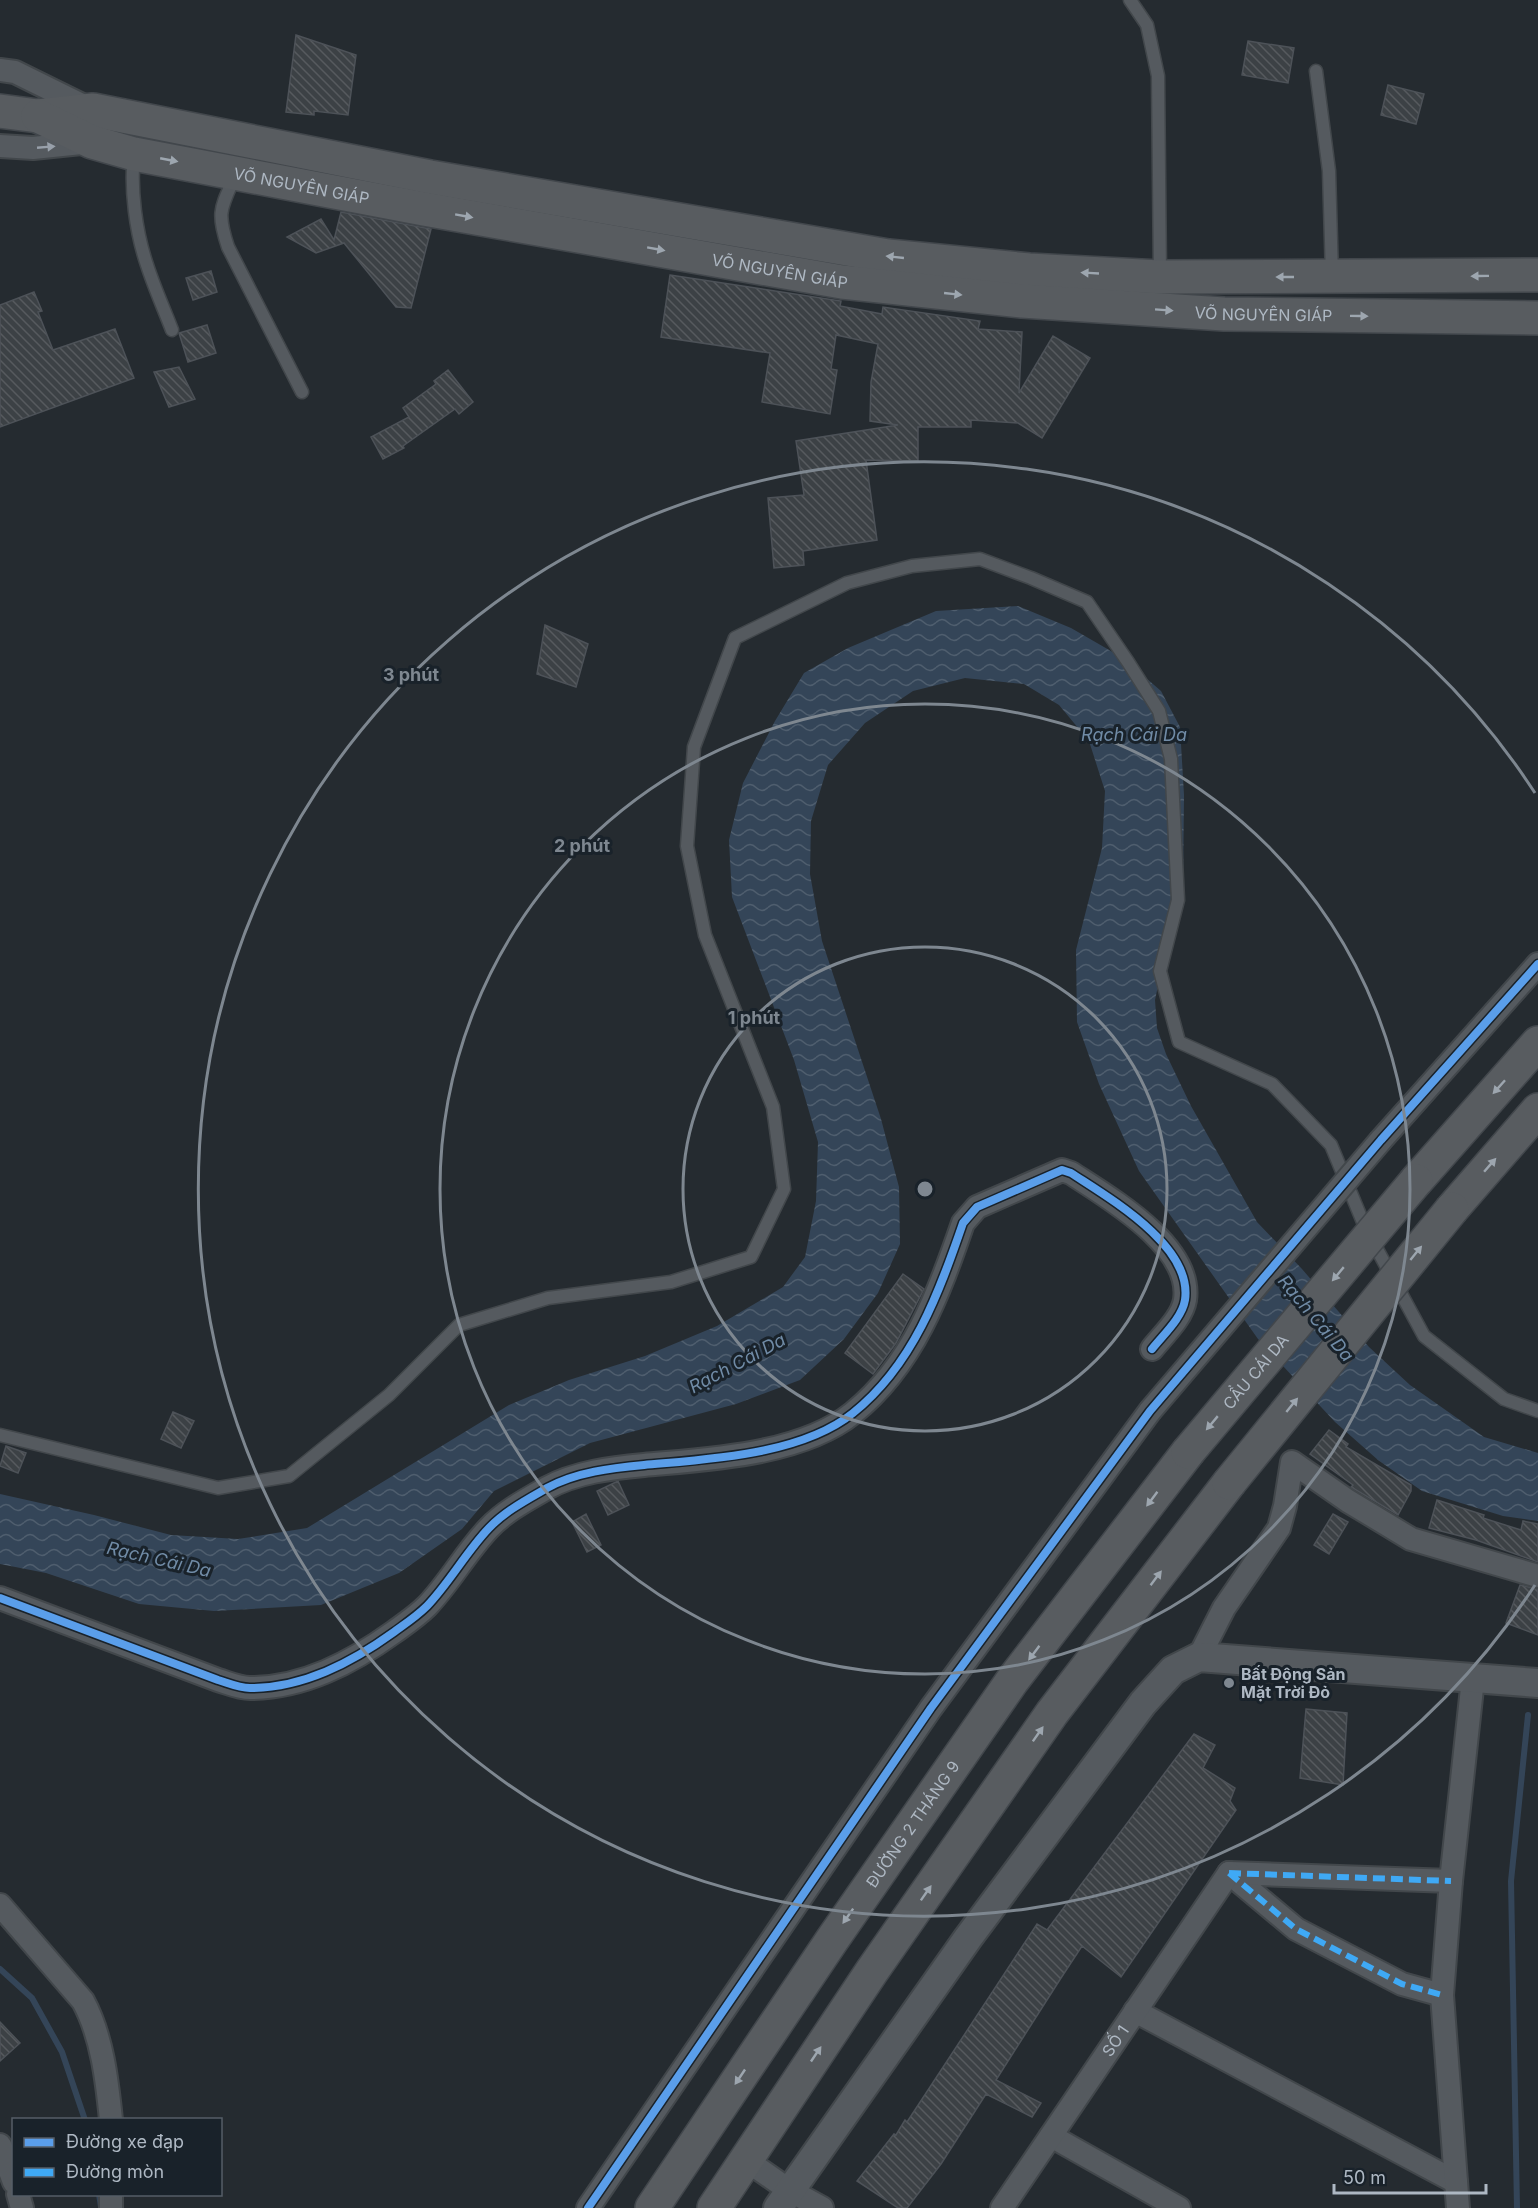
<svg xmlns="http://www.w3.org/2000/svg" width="1538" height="2208" font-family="Inter,sans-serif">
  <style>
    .water { fill: url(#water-waves) }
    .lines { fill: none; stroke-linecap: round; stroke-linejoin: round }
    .stream { stroke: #344558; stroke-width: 6 }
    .building { fill: url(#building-back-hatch); stroke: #4d5258; stroke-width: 1.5 }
    .service-casing { stroke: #42474b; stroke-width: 15 }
    .minor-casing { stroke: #42474b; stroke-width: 26 }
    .tertiary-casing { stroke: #42474b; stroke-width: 32 }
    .trunk-casing { stroke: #42474c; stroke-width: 36 }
    .service { stroke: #555a5f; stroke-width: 12 }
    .minor { stroke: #555a5f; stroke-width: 22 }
    .tertiary { stroke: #555a5f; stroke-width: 28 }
    .trunk { stroke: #585c60; stroke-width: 33 }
    .minor-bridge-casing { stroke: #42474b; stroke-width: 26; stroke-linecap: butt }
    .trunk-bridge-casing { stroke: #42474c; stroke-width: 36; stroke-linecap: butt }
    .minor-bridge { stroke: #555a5f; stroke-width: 22 }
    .trunk-bridge { stroke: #585c60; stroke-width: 33 }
    .quiet { stroke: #3fa9f5; stroke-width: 6; stroke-dasharray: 12 6; stroke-linecap: butt }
    .cycleway-casing { stroke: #19222a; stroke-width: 11 }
    .cycleway { stroke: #5a9eea; stroke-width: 8 }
    .oneway { fill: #98a0aa }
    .oneway2 { fill: #9da6af }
    .ring { fill: none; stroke: #7e8790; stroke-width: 3 }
    .poi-dot { fill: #7e8790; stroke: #19222a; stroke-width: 2 }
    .labels { text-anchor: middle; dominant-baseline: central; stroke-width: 6; stroke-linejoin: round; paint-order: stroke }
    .street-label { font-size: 16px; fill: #aeb8c3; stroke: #19222a }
    .poi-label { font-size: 16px; font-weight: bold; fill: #aeb8c3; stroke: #19222a; text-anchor: start }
    .water-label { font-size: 18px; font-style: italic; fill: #708ba6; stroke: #19222a }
    .centre { fill: #7e8790; stroke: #19222a; stroke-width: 3 }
    .ring-label { font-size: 18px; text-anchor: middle; font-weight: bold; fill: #7e8790; stroke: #19222a; stroke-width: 6; stroke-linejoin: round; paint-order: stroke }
  </style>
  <defs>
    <pattern id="water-waves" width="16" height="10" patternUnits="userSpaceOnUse" patternTransform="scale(1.5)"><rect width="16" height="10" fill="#344558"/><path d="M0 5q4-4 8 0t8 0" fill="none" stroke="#4f5e6e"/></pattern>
    <pattern id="building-back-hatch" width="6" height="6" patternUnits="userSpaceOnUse" patternTransform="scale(1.5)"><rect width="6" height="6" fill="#3c4145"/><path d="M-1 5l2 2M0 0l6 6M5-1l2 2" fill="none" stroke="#565a5e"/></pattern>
  </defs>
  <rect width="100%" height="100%" fill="#252b30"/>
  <path class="water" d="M1018 606 1071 628 1123 658 1161 691 1180 727 1184 795 1183 885 1169 933 1155 1000 1157 1028 1166 1054 1191 1106 1257 1222 1302 1269 1369 1347 1410 1385 1484 1437 1538 1453V1521L1503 1516 1422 1491 1378 1460 1335 1422 1258 1339 1139 1171 1099 1084 1077 1022 1076 950 1102 848 1105 791 1089 741 1059 705 1024 684 965 678 913 691 865 723 828 765 811 821 810 874 822 941 881 1119 899 1187 900 1244 878 1293 844 1339 800 1380 736 1404 590 1443 494 1491 462 1529 399 1573 321 1605 214 1611 139 1604 46 1573 0 1564V1494L94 1515 171 1535 238 1539 307 1528 509 1405 569 1380 645 1356 717 1326 783 1287 805 1257 816 1201 818 1142 794 1060 732 897 729 840 743 783 775 721 804 673 848 648 936 611Z"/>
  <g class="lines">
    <path class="stream" d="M0 1969 32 1998 62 2052 85 2120
      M99 2194 101 2207
      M1517 2208 1511 1881 1528 1715"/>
  </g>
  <path class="building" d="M296 35 356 55 348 115 314 111V115L286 112Z
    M1248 41 1294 48 1288 83 1242 75Z
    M1388 85 1424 94 1416 124 1381 115Z
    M341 212 431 229 411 308 396 307 344 243 316 253 287 237 321 219 334 240Z
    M211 271 217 292 193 300 186 278Z
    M670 275 841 301 840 306 882 314 883 307 980 321 978 329 1022 332 1019 393 1053 336 1090 358 1042 438 1018 423 971 420V427H918V461L866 460 877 540 803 551 804 565 774 568 768 498 804 495 796 441 898 425 870 421 871 382 878 344 836 335 831 369 837 370 830 414 762 402 770 353 661 337Z
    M34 292 42 311 38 312 53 350 115 329 134 378 0 427V305Z
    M207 325 216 353 188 362 179 333Z
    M179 367 195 399 169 407 154 372Z
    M448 370 473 402 459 414 455 409 403 446 404 448 383 459 371 437 409 417 403 408 436 384 434 381Z
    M545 625 588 644 576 687 537 674Z
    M903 1274 924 1289 896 1343 873 1374 845 1353Z
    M173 1412 194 1421 181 1448 161 1439Z
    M1329 1430 1348 1444 1346 1447 1411 1485V1491L1398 1515 1351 1487 1353 1485 1310 1454Z
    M6 1446 26 1453 18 1473 0 1466Z
    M618 1481 629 1505 608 1515 597 1491Z
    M1437 1500 1484 1515 1483 1518 1521 1530 1523 1521 1538 1524V1562L1476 1540 1429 1528Z
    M586 1514 601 1545 587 1552 572 1522Z
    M1333 1514 1348 1522 1329 1554 1314 1545Z
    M1520 1585 1538 1589V1635L1506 1623Z
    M1306 1709 1347 1713 1343 1785 1300 1778Z
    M1194 1734 1215 1745 1203 1768 1235 1788 1230 1801 1236 1810 1121 1977 1082 1946 1061 1978 996 2080 1041 2103 1032 2117 986 2094 941 2164 907 2208H898L857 2181 894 2134 896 2135 905 2120 907 2122 1037 1924 1047 1930Z
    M0 2022 20 2043 0 2061Z"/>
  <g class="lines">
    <defs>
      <path id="service" d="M1130 0 1147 25 1158 76 1160 276
        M1316 71 1329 171 1332 276
        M134 155C130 189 136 233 147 265 154 287 164 309 172 330
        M236 174C221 208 216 211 228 247L302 392
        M0 1435 218 1488 289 1476 389 1395 459 1325 548 1298 671 1282 751 1257 784 1189 773 1107 705 935 687 846 694 747 735 638 847 583 912 566 980 559 1031 578 1087 602 1128 662 1159 711 1171 759 1178 900 1160 971 1179 1042 1272 1084 1331 1145 1365 1227 1424 1336 1504 1399 1538 1411"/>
      <g id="minor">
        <path d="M0 70 15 72 92 110"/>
        <path d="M0 146 33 148 91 142"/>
        <path d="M1381 1140 1538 964"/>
        <path d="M0 1598 218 1680C228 1683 239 1688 250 1688 303 1688 351 1663 394 1632 405 1624 417 1616 427 1606 450 1582 466 1552 489 1528 505 1511 528 1499 547 1488 576 1472 612 1468 644 1465 709 1459 801 1455 853 1413 913 1365 939 1293 963 1223L977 1207 1062 1170 1071 1173C1109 1198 1193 1246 1185 1300 1182 1318 1163 1335 1152 1349"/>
        <path d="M1199 1657 1224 1608 1279 1528 1285 1506 1292 1462 1348 1501 1411 1539 1538 1576"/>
        <path d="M1229 1873 1296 1929 1402 1984 1442 1995"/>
        <path d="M1229 1873 1451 1881"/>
        <path d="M0 1905 83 2001C102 2036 107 2080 111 2120"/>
        <path d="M1135 2011 1456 2182"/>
        <path d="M1051 2136 1179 2208"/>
        <path d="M0 2145 14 2182"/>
        <path d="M746 2160 789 2190 822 2208"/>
        <path d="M18 2194 22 2208"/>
        <path d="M111 2194V2208"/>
        <path d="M588 2208 931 1708 1150 1411"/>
        <path id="s1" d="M1002 2208 1229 1873"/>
        <path d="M1458 2208 1442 1995 1451 1881 1473 1679"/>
      </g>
      <path id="tertiary" d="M778 2208 968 1938 1143 1703 1173 1670 1199 1657 1538 1683"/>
      <g id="trunk">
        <path d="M0 111 38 116 93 110 430 177 888 256 1029 270 1160 277 1538 275"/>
        <path id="s2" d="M38 116 92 142 134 154 424 209 842 282 1022 301 1224 314 1538 318"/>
        <path d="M1416 1181 1538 1043"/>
        <path d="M1452 1209 1538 1110"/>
        <path id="s3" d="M652 2208 832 1940 1012 1681 1188 1452"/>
        <path d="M714 2208 872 1971 1052 1713 1229 1483"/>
      </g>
    </defs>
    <use href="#service" class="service-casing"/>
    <use href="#minor" class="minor-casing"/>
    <use href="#tertiary" class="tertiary-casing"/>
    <use href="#trunk" class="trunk-casing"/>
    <use href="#service" class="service"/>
    <use href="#minor" class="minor"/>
    <use href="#tertiary" class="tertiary"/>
    <use href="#trunk" class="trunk"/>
    <defs>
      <path id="minor-bridge" d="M1150 1411 1381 1140"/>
      <g id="trunk-bridge">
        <path id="s4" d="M1188 1452 1416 1181"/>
        <path d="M1229 1483 1452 1209"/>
      </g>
    </defs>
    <use href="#minor-bridge" class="minor-bridge-casing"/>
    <use href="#trunk-bridge" class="trunk-bridge-casing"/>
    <use href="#minor-bridge" class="minor-bridge"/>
    <use href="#trunk-bridge" class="trunk-bridge"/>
    <path class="quiet" d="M1229 1873 1296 1929 1402 1984 1442 1995
      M1229 1873 1451 1881"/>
    <defs>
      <path id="cycleway" d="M0 1598 218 1680C228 1683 239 1688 250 1688 303 1688 351 1663 394 1632 405 1624 417 1616 427 1606 450 1582 466 1552 489 1528 505 1511 528 1499 547 1488 576 1472 612 1468 644 1465 709 1459 801 1455 853 1413 913 1365 939 1293 963 1223L977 1207 1062 1170 1071 1173C1109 1198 1193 1246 1185 1300 1182 1318 1163 1335 1152 1349
        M588 2208 931 1708 1150 1411 1381 1140 1538 964"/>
    </defs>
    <use href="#cycleway" class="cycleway-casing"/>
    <use href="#cycleway" class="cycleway"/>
  </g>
  <defs><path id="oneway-solid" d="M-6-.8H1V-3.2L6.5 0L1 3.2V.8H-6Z" transform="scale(1.5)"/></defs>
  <use class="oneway" href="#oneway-solid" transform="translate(46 147) rotate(-5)"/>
  <g class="oneway2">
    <use href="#oneway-solid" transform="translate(169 160) rotate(11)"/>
    <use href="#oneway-solid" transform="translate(464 216) rotate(10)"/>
    <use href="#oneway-solid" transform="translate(656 249) rotate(10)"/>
    <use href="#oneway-solid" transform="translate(895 257) rotate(-174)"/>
    <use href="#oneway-solid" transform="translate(1090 273) rotate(-177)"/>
    <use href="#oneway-solid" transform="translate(1480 276) rotate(179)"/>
    <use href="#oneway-solid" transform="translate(1285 277) rotate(-180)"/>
    <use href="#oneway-solid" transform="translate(953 294) rotate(6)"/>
    <use href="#oneway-solid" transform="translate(1164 310) rotate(4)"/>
    <use href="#oneway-solid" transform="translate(1359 316) rotate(1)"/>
    <use href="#oneway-solid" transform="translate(1499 1087) rotate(132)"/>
    <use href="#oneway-solid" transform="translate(1490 1165) rotate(-49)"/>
    <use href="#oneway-solid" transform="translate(1416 1253) rotate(-51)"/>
    <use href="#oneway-solid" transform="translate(1338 1274) rotate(130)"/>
    <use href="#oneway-solid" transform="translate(1292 1405) rotate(-51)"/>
    <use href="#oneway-solid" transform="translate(1212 1423) rotate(130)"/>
    <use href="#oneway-solid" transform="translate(1152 1499) rotate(127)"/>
    <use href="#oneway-solid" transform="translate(1156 1578) rotate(-53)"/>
    <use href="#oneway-solid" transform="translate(1034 1653) rotate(127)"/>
    <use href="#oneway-solid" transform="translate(1038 1734) rotate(-55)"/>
    <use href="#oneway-solid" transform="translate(926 1893) rotate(-55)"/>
    <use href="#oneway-solid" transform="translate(848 1916) rotate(125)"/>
    <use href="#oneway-solid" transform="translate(816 2054) rotate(-56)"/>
    <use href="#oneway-solid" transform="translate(740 2077) rotate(124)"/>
  </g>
  <g class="ring">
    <circle cx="925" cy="1189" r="242"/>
    <circle cx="925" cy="1189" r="485"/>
    <path d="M1535 1585A727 727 0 1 1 1535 793"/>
  </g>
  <circle class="poi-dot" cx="1229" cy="1683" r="6"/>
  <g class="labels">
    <g class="street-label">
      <text stroke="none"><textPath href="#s2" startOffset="274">VÕ NGUYÊN GIÁP</textPath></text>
      <text stroke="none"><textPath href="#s2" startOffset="760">VÕ NGUYÊN GIÁP</textPath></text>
      <text stroke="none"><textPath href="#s2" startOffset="1246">VÕ NGUYÊN GIÁP</textPath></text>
      <text stroke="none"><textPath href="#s4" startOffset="105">CẦU CÁI DA</textPath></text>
      <text stroke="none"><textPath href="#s3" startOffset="464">ĐƯỜNG 2 THÁNG 9</textPath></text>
      <text stroke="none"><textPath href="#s1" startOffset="202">SỐ 1</textPath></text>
    </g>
    <g class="poi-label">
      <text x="1241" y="1674">Bất Động Sản<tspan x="1241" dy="18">Mặt Trời Đỏ</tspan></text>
    </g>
    <g class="water-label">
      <text x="1134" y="734">Rạch Cái Da</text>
      <text transform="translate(1316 1318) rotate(50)">Rạch Cái Da</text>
      <text transform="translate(737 1363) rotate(-28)">Rạch Cái Da</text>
      <text transform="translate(159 1559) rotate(13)">Rạch Cái Da</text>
    </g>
  </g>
  <circle cx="925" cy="1189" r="9" class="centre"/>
  <g class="ring-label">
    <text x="411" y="681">3 phút</text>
    <text x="582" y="852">2 phút</text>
    <text x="754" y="1024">1 phút</text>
  </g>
  <rect x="12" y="2118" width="210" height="78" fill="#19222a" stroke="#555e67" stroke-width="1.5"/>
  <rect x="24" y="2138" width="30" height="9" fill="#5a9eea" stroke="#555e67" stroke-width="1.5"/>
  <text x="66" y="2148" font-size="18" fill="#aeb8c3">Đường xe đạp</text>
  <rect x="24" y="2168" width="30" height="9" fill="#3fa9f5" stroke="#555e67" stroke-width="1.5"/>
  <text x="66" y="2178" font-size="18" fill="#aeb8c3">Đường mòn</text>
  <path d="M1334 2184v9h152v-9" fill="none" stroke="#aeb8c3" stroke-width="3"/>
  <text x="1343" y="2184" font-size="18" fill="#aeb8c3" stroke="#19222a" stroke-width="4.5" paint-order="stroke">50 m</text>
</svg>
